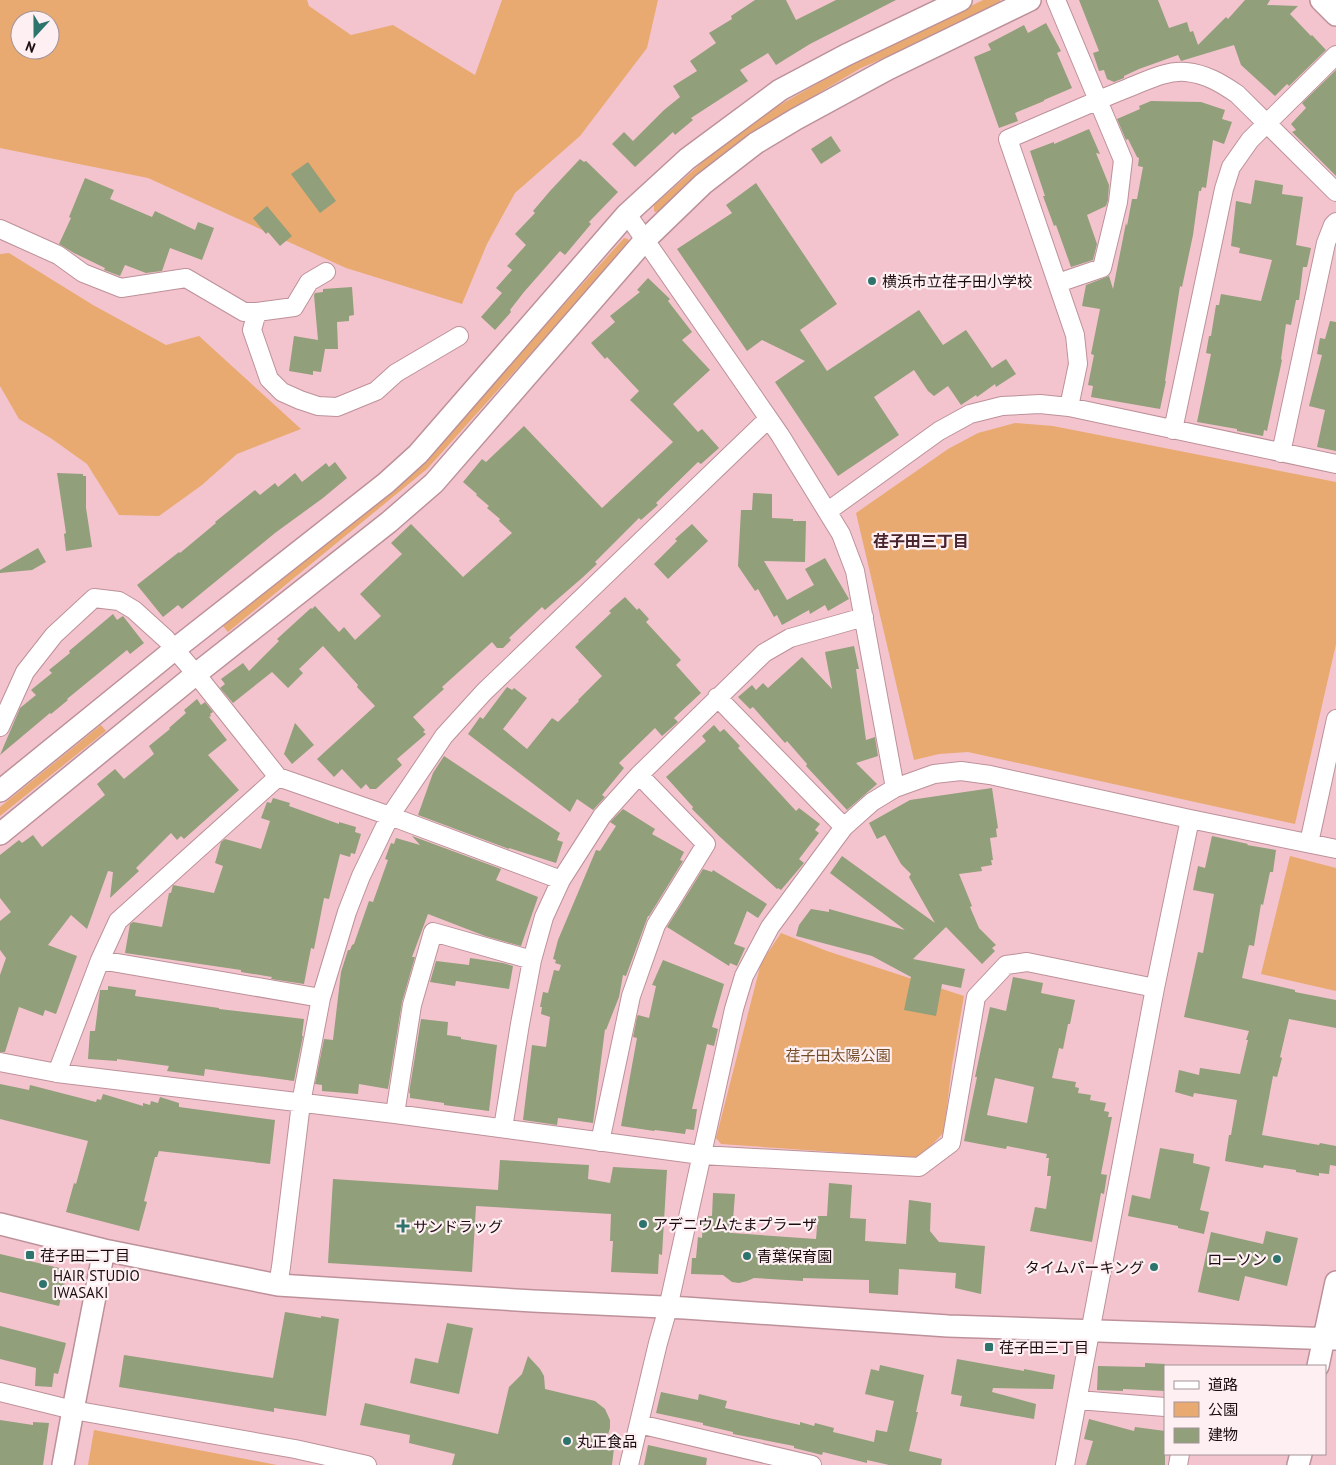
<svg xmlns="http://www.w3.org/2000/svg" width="1336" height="1465" font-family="'PT Sans','Noto Sans JP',sans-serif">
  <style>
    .green { fill: #e8aa70; fill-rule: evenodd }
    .building { fill: #919f7a; fill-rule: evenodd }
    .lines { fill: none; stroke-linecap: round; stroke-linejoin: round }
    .minor-casing { stroke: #bd919a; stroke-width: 20 }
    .tertiary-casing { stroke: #bd919a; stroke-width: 24 }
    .minor { stroke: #fff; stroke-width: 18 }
    .tertiary { stroke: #fff; stroke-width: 21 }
    .poi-dot { fill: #2d746c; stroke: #feeff2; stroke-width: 2 }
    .labels { text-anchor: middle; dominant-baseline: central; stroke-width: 4.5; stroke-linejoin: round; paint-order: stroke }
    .poi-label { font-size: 15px; fill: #1b0c10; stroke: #feeff2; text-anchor: start }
    .park-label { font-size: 15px; fill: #744e28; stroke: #feeff2 }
    .neighbourhood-label { font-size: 16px; font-weight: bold; fill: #48242d; stroke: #feeff2 }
  </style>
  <rect width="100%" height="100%" fill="#f3c4ce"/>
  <path class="green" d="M0 0H307L309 6 351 35 393 25 475 75 502 0H658L647 48 580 136 515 193 487 244 462 304 346 268 148 178 0 148ZM20 20H50V50H20Z
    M983 0H1000L1001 3 921 42 861 68 748 135 721 156 659 211 655 212 654 211V205L731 137 757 118 855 62Z
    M624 238 628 239 629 241 628 245 427 469 228 632 223 626 425 459Z
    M9 253 93 305 166 345 199 336 301 429 237 454 202 485 159 516 119 515 87 464 52 439 19 419 0 386V254Z
    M1015 423 1053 426 1336 482V644L1295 824 968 752 939 754 914 760 856 513 948 449 978 433Z
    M101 725 106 731 0 816V807Z
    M1290 856 1336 868V991L1261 974Z
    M781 933 827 951 964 996 952 1065 944 1132 920 1158 721 1144 716 1138 761 963Z
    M94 1430 277 1465H88Z"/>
  <path class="building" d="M755 0H786L796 20 836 0H896L810 44 776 65 768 53 740 70 748 81 691 118 693 120 675 135 673 132 635 167 612 144 624 132 633 141 664 110 680 97 673 86 697 71 690 61 716 43 709 33 732 19 731 16Z
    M1079 0H1158L1169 28 1187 22 1190 32 1193 31 1198 45 1226 17 1228 19 1245 0H1270L1267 5 1298 6 1290 14 1311 36 1312 35 1326 50 1289 86 1287 84 1275 96 1241 65 1234 45 1181 61 1178 55 1139 69 1124 76V78L1114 82 1107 79 1104 70 1099 71 1093 53 1099 51Z
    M1046 23 1061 51 1057 53 1072 88 1044 100V101L1015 113 1018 121 999 128 974 57 991 50 988 44 1024 25 1028 33Z
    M1336 70V176L1292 132 1296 130 1291 124 1306 108 1302 103Z
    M1151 101 1201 102 1225 110 1222 119 1232 122 1224 144 1213 140 1206 188 1202 187 1201 191H1199L1193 235 1182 287 1180 286 1165 381H1166L1160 409 1091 397 1093 386 1088 385 1094 355 1091 354 1100 309 1082 306 1086 285 1109 276 1113 289 1126 223 1127 226 1132 199H1137L1143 167 1138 166 1139 158 1137 157 1128 139 1126 140 1117 119 1140 109 1139 106Z
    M1089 129 1100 154 1096 153 1109 185 1108 200 1106 206 1087 215 1097 244 1093 260 1071 267 1056 225 1054 226 1043 196H1045L1030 151 1054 142V144Z
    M831 136 841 151 821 164 811 149Z
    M580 159 584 162 586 161 618 192 589 222 591 224 565 255 560 251 524 292 510 310 511 312 495 330 481 317 502 293 496 288 512 270 507 266 526 245 515 234 535 213 533 211 550 191Z
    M308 162 336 201 320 213 291 174Z
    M85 178 114 190 110 199 152 217 155 211 195 230 198 222 214 228 202 260 170 248 162 271 146 273 125 265 120 276 104 270 105 268 74 253 59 244 71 218 69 217Z
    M1255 180 1283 185 1282 194 1303 197 1296 245 1311 248 1307 267H1303L1299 300H1296L1291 325 1286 324 1281 359 1282 360 1267 431 1264 430 1263 436 1237 431V429L1197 422 1211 354 1206 353 1209 336H1211L1216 305H1219L1221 294 1261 301 1272 260 1239 253 1240 248 1231 246 1236 201 1251 204Z
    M756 183 837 304 800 330 827 371 919 310 943 345 966 330 992 368 1006 359 1016 374 996 387 995 384 977 397 976 395 961 405 948 386 934 396 928 391 914 370 874 397 899 435 838 476 775 382 805 361 762 340 747 351 677 249 732 213 726 205Z
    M267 206 292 236 280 246 268 232 266 234 253 218Z
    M648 278 670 299 668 301 692 332 682 340 710 370 673 404 698 432 702 429 719 448 701 464 698 462 656 503 658 505 641 520 639 518 595 562 597 564 582 578 545 610 542 607 509 638 511 640 503 648H497L492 642 442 687 444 689 413 717 425 730 423 732 426 734 397 759 402 765 376 789H370L366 784 361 789 342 769 334 777 317 759 375 706 357 687 358 685 323 646 299 669 303 673 288 688 272 672 233 703 220 688 225 684 221 679 243 663 249 671 279 641 277 639 311 608 312 609 315 606 339 632 344 627 355 640 381 616 360 594 402 554 391 543 411 524 463 577 512 533 499 521 500 519 487 508 489 506 476 495 477 494 463 482 482 459 486 462 524 426 602 508 673 442 630 400 639 391 607 357 605 359 591 343 615 322 610 316 640 292 637 290Z
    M352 287 354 315 349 316V321L337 322 338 349H325L321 372 313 371V375L289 371 294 336 318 340 314 295 315 293 323 292V289Z
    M1330 321 1336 322V451L1317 447 1325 410 1309 406 1322 355 1317 354 1320 338 1325 339Z
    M335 462 347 478 323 498 275 533 182 609 178 605 163 617 137 585 179 552 180 553 216 523 215 522 255 490 260 495 275 483 278 487 295 473 302 482 326 463 329 467Z
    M57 473 83 474V476H86V508L92 547 66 551 64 534 66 533Z
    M753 493 772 494V518L793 519V521H806L805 562 764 561 787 600 814 585 805 569 825 558 849 599 828 611 825 605 810 614 809 610 782 625 777 615 774 617 758 589 755 591 738 566 741 510H752Z
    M692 524 708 541 668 579 654 564 677 541 675 539Z
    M38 548 46 562 32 570 0 573V570Z
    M625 597 637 610 639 608 649 619 646 622 681 660 676 665 701 693 674 718 678 722 662 736 655 728 619 763 624 768 602 795 605 797 593 810 577 799 570 812 468 734 480 717 483 719 507 687 512 690 514 688 527 698 503 729 527 749 552 718 558 722 579 701 578 700 602 676 575 647 611 613 609 611Z
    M113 614 117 620 123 616 144 643 130 654 127 650 67 699 68 700 51 714 50 713 0 755 20 708 36 695 31 690 52 673 49 670 70 653 69 651Z
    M854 646 859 669H856L866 740 875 737 878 756 856 763 877 784 847 810 806 766 807 764 787 741 785 743 753 707 750 709 738 697 752 685 756 690 763 683 768 688 802 657 832 689 825 652Z
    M197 699 201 705 205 702 213 712 210 714 211 716 209 717 227 740 208 755 239 790 184 839 181 836 177 840 171 833 136 868 139 871 110 898 113 872 108 871 87 929 71 915 48 945 77 956 56 1014 45 1010 43 1016 19 1007 5 1052H0V975L6 958 0 950V921L11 912 0 898V855L19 840 22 843 33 835 42 847 105 795 97 784 115 769 124 779 154 754 149 746 170 729 169 728 186 713 184 710Z
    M295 723 314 745 292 764 284 754Z
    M714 725 720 732 724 729 740 746 738 748 796 811 799 808 820 824 815 830 819 833 799 859 804 863 781 890 778 888 777 889 719 836 692 809 693 807 666 777 706 741 702 736Z
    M444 756 560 833 557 840 563 842 556 863 509 848V849L418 815 433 773Z
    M992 788 998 828 996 829 997 837 990 838 993 860H991L992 865 981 867 982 871 959 874 972 906 970 907 979 928 996 945 992 948 995 951 982 964 946 927 913 959 965 969 961 988 942 984 936 1016 904 1010 911 977 872 956 796 936 799 925 811 909 829 912V909L905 930 830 873 842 856 935 923 909 877 911 874 901 864 885 835 877 839 869 823 910 800Z
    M273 798 290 803 289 806 339 824V822L356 827 355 832 361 834 355 854 351 853 350 857 340 854 329 899 324 898 314 949 311 948 304 984 271 979 272 977 241 972V970L125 953 130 924 133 922 162 927 169 893H171L173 885 214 893 223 866 215 863 221 842 225 839 261 849 270 821 261 818 267 802 271 803Z
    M623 809 655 829 652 834 684 852 680 860 683 861 649 916H648L626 976 623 975 619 997 606 1030 605 1029 593 1123 558 1118 557 1125 523 1120 532 1045 546 1047 550 1017 541 1014 542 1007H540L543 992 548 993 554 970 559 971 561 965 555 963 556 960 553 959 558 940 596 850 600 851 616 826 610 822Z
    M412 836 501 869 496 880 538 897 521 946 485 936 428 914 412 957H415L402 1002 388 1089 359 1084 358 1094 322 1091V1085L315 1084 324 1039 333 1040 341 972 348 950H350L352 945 354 944 369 901 373 902 388 860 385 859 391 843 394 844 396 838 420 845Z
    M1212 836 1248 844 1247 845 1276 850 1273 872H1270L1263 905 1261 904 1254 946 1249 945 1242 978 1295 990V992L1336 1000V1028L1289 1019 1280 1057 1282 1058 1277 1077 1273 1076 1262 1135 1319 1145 1320 1143 1336 1146V1166L1330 1165 1329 1174 1319 1173V1176L1296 1172V1170L1264 1165 1263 1168 1225 1161 1229 1135H1231L1237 1100 1194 1093 1193 1097 1175 1092 1179 1070 1199 1075 1200 1068 1240 1074 1248 1040H1246L1249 1031 1184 1017 1198 952 1203 953 1214 894 1193 890 1198 866 1205 868Z
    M703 869 712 872 713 870 767 904 758 918 747 911 734 944 745 948 737 966 730 963 729 966 667 927Z
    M470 958 503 963 513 966 509 989 456 981 455 986 430 982 436 961 469 965Z
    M663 960 724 984 712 1027 718 1029 714 1046 707 1044 692 1109H697L694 1130 686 1129 685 1134 655 1130 654 1131 621 1126 637 1038 633 1037 637 1017 638 1015 649 1018 656 986 652 985Z
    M1013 977 1043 983 1041 993 1075 1000 1070 1024H1068L1063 1049 1059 1048 1052 1078 1076 1082 1075 1087 1079 1088 1078 1093 1091 1095 1090 1100 1106 1103 1104 1111 1109 1112 1108 1117H1112L1101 1174 1107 1175 1104 1194 1101 1193 1092 1242 1030 1231 1035 1207 1046 1209 1051 1176H1047L1049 1158H1046L1047 1154 1007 1146 1006 1149 964 1141 977 1077H975L990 1007 1006 1011ZM995 1078 1034 1087 1027 1123 987 1115Z
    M108 986 136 990 135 996 219 1008V1009L304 1019 302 1036H303L294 1081 205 1069 204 1076 167 1071 169 1066 117 1059V1061L88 1059 90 1031H95L100 990H108Z
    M421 1019 448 1022 447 1035 461 1037V1039L497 1045 489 1111 444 1105V1103L410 1098V1093H409Z
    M0 1084 29 1090 30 1085 96 1102 97 1099 101 1100 103 1094 143 1106V1103L150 1105 151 1101 158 1103 160 1097 179 1103V1107L275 1120 270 1164 159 1151 157 1157H155L144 1201 147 1202 139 1231 66 1212 74 1183 76 1184 88 1141 0 1119Z
    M1160 1148 1194 1154 1193 1163 1210 1167 1200 1210 1209 1212 1204 1234 1178 1228V1226L1128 1216 1132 1195 1150 1199Z
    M500 1160 589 1165 588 1179 610 1183 613 1167 667 1170 662 1255 659 1254 658 1274 611 1272 613 1241H610L611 1214 476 1206 472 1272 328 1263 333 1179 498 1190Z
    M829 1183 852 1185 850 1218 866 1219 865 1241 906 1244 909 1200 931 1203 930 1231 939 1242 985 1246 981 1294 955 1288 956 1273 899 1269 898 1295 869 1293V1280L803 1278V1281L754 1278 747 1281 739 1283 732 1282 723 1275 691 1274 692 1258H696L698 1237 702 1238 703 1216H712L713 1193 735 1194 732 1233 816 1239 818 1216H827Z
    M1266 1231 1298 1238 1287 1286 1245 1276 1239 1301 1198 1292 1211 1232 1263 1244Z
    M0 1254 68 1270 59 1306 0 1292Z
    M285 1312 321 1318V1316L339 1319 326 1416 274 1408V1412L119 1387 124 1355 273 1378Z
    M447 1323 473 1328 459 1394 410 1383 415 1358 438 1363Z
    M0 1326 66 1343 58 1374 54 1373 52 1387 35 1386 36 1368 0 1359Z
    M528 1356 540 1369 544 1376 545 1389 595 1401 605 1409 610 1420V1428L605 1445 614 1448 612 1465H452L455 1454 409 1443 410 1435 360 1425 365 1403 498 1434 509 1387 522 1374Z
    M957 1359 1024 1371V1369L1055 1375 1053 1389 993 1388 992 1392 1036 1404 1034 1419 960 1406 962 1396 951 1394Z
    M1145 1363 1165 1364V1391L1123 1389V1391L1097 1390 1098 1366 1145 1367Z
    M880 1365 924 1375 916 1412H918L909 1451 942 1459 941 1465H889L867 1460V1463L823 1452 822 1455 794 1448V1446L733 1434V1432L703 1425V1423L656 1413 661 1392 698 1400 699 1394 727 1401 725 1408 800 1425V1422L814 1426 815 1423 834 1428 833 1432 874 1442 876 1430 887 1432 894 1401 865 1394 871 1369 879 1371Z
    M1089 1419 1134 1431 1135 1427 1165 1431V1465H1086L1093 1441 1084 1439Z
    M0 1420 33 1425V1422L49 1423 43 1465H0Z
    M648 1445 707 1458 706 1465H644Z"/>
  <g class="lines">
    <defs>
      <path id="minor" d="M1056 0 1123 160 1118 202 1102 268 1058 283
        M627 214 780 435 841 534 855 571 895 788
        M0 229 58 255 83 273 121 288 186 278 244 312H257
        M326 272 309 282 294 307 257 312 252 330 269 379 282 392 300 400 318 406 337 407 376 391 396 373 459 336
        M1069 407 1078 364 1075 335 1008 139C1048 122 1088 104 1128 88 1146 81 1166 70 1186 72 1206 74 1221 83 1237 94L1336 192
        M1173 430 1224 189 1231 167 1250 140 1336 55
        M1281 453 1326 243 1333 225 1336 222
        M828 511 939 431 970 414 1002 406 1040 404 1069 407 1336 464
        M717 697 844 827
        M0 727 25 672 54 635 94 598 119 601 134 610 166 639 196 674 278 777 390 816 561 880
        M1309 843 1336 719
        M100 960 321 998
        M0 1062 57 1073 395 1114 701 1155 919 1167 951 1143 976 997 1006 965 1027 962 1155 988
        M57 1073 100 960 118 921 278 777
        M395 1114 412 1005 433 932 532 960
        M503 1128 520 1024 532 960 544 917 561 880 602 816 639 775 764 653 790 638 864 617
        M600 1142 631 996 656 925 706 844 639 775
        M278 1285 281 1267 301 1103 321 998 347 912 361 876 390 816 444 736 484 692 768 419
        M0 1392 73 1410 295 1449 367 1465
        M1078 1400 1165 1407
        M639 1424 812 1465
        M629 1465 658 1343 668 1308 734 1009 744 976 770 927 844 827 872 802 895 788 934 774 961 771 990 775 1190 819 1336 849
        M1065 1465 1155 988 1190 819
        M1178 1465 1180 1454"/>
      <path id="tertiary" d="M1321 0 1336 15
        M0 791 175 649 386 483 418 454 627 214 687 159 780 90 846 55 961 0
        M0 834 196 674 389 522 434 483 645 240 703 184 756 143 796 119 888 69 1030 0
        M0 1224 104 1250 278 1285 533 1301 685 1308 948 1326 1336 1339
        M1318 1366 1336 1282
        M63 1465 73 1410 104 1250
        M1298 1465 1301 1454"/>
    </defs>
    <use href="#minor" class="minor-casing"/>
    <use href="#tertiary" class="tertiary-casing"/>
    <use href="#minor" class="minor"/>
    <use href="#tertiary" class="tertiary"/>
  </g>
  <g class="poi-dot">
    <circle cx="872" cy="281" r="5"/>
    <circle cx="643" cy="1224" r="5"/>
    <path d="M400.5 1218.5h5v5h5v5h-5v5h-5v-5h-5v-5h5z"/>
    <rect x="25" y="1250" width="10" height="10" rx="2.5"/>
    <circle cx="747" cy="1256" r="5"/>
    <circle cx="1277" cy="1259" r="5"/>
    <circle cx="1154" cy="1267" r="5"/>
    <circle cx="43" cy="1284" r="5"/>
    <rect x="984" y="1342" width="10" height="10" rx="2.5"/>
    <circle cx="567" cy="1441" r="5"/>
  </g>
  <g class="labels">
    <g class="poi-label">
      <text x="882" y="281">横浜市立荏子田小学校</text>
      <text x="653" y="1224">アデニウムたまプラーザ</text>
      <text x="413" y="1226">サンドラッグ</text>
      <text x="40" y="1255">荏子田二丁目</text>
      <text x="757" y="1256">青葉保育園</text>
      <text x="1267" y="1259" text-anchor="end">ローソン</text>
      <text x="1144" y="1267" text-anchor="end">タイムパーキング</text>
      <text x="53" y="1275">HAIR STUDIO<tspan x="53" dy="17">IWASAKI</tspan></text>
      <text x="999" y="1347">荏子田三丁目</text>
      <text x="577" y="1441">丸正食品</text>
    </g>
    <g class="park-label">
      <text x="838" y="1055">荏子田太陽公園</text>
    </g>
    <g class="neighbourhood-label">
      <text x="921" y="541">荏子田三丁目</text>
    </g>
  </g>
  <rect x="1164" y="1365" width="162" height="90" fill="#feeff2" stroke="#a39498"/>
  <rect x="1174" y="1381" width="25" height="8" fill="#ffffff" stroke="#a39498"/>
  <text x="1208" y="1390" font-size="15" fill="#1b0c10">道路</text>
  <rect x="1174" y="1402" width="25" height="15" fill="#e8aa70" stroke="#a39498"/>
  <text x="1208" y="1415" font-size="15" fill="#1b0c10">公園</text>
  <rect x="1174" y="1428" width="25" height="15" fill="#919f7a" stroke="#a39498"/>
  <text x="1208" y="1440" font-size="15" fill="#1b0c10">建物</text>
  <g transform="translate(35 35) rotate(201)"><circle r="24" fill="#feeff2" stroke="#a39498"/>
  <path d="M0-4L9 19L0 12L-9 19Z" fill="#2d746c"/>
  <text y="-8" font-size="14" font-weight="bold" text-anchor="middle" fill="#1b0c10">N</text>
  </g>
</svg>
